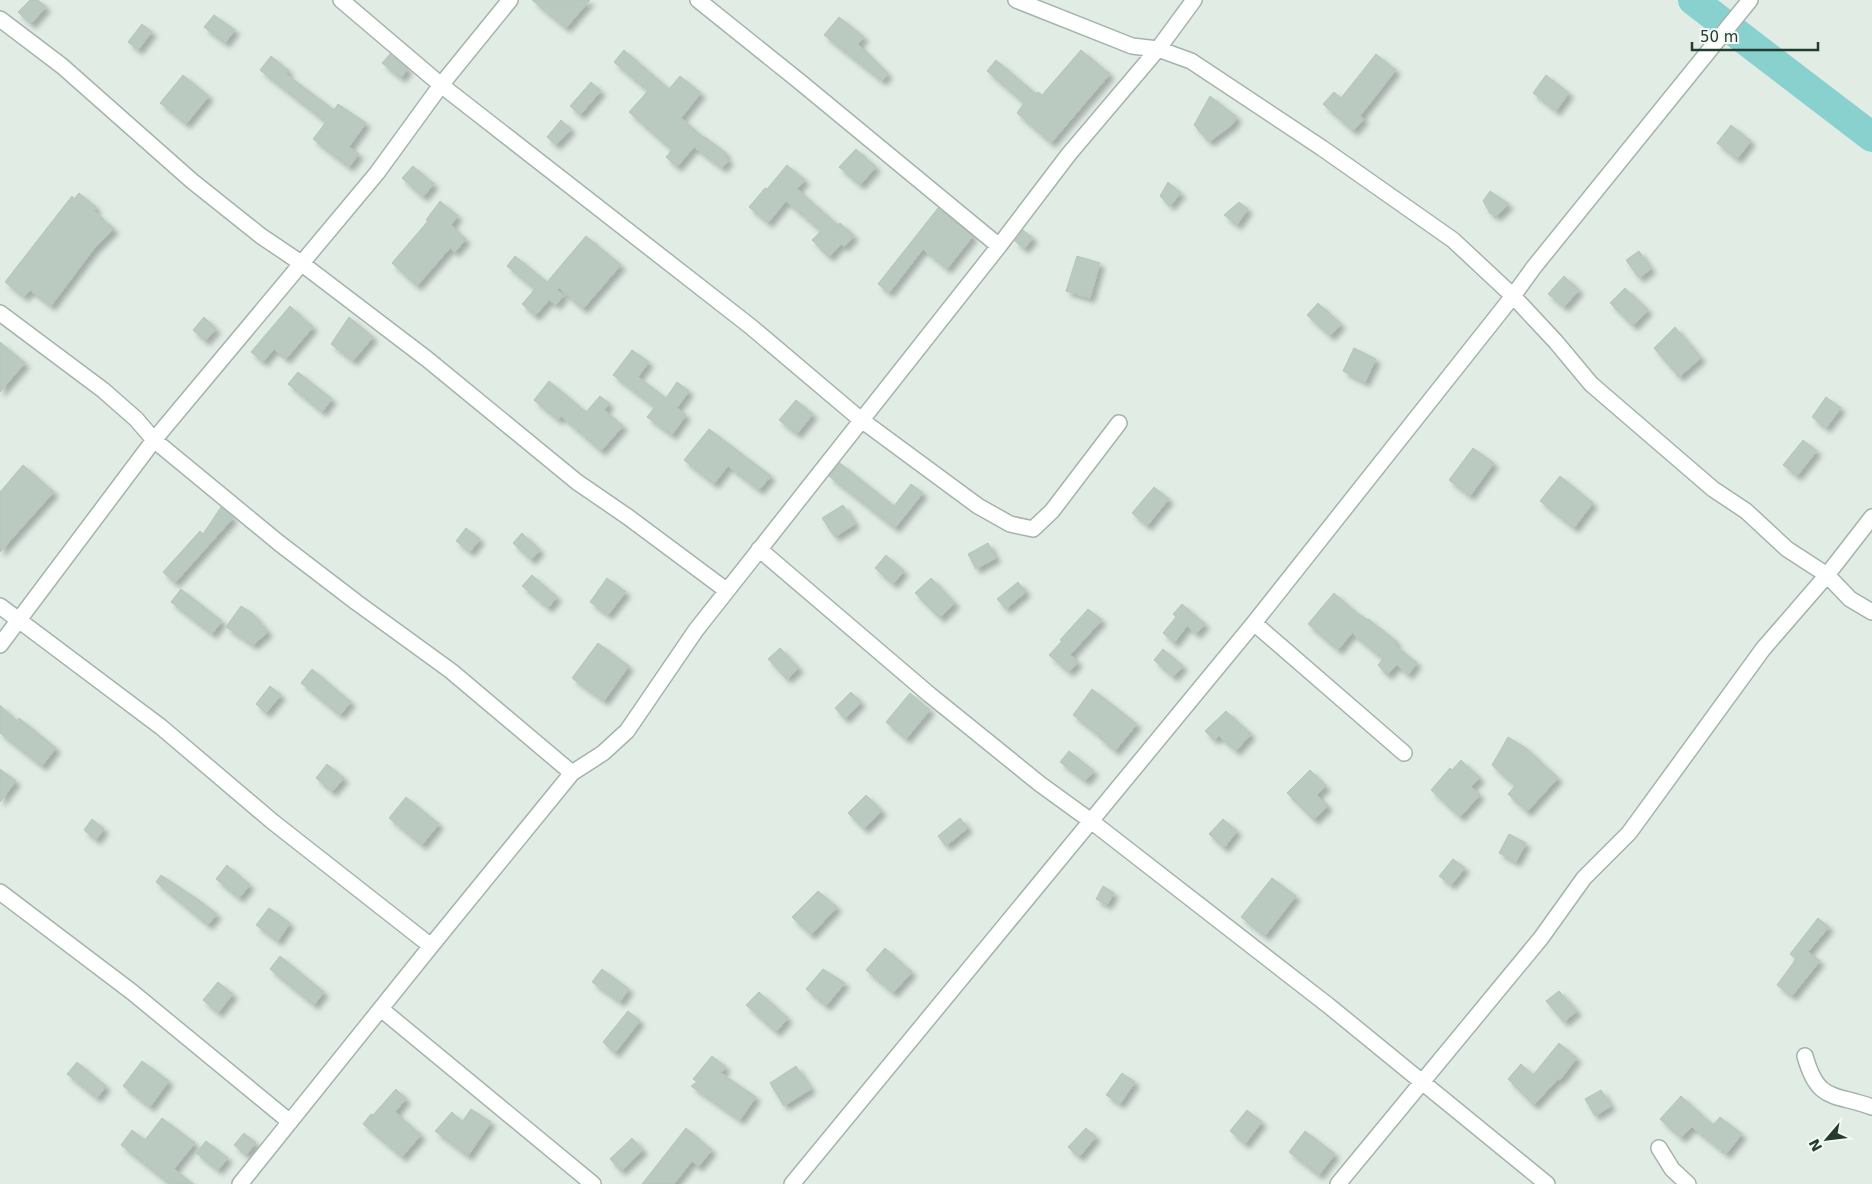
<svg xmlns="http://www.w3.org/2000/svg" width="1872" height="1184" font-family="'DejaVu Sans',sans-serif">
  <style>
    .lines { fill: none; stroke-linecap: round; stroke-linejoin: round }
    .river { stroke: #89d1ce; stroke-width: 30 }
    .building { fill: #bacac0; stroke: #b4c5bb; filter: url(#shadow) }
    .minor-casing { stroke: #a4b4ab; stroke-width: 18 }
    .minor { stroke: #fff; stroke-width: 15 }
  </style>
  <defs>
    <filter id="shadow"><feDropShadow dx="4.5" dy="4.5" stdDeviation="2.5" flood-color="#0004"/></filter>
  </defs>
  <rect width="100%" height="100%" fill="#e1ece5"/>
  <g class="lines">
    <path class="river" d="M1693 0 1872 137"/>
  </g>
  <path class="building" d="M30 0H38L46 7 31 24 18 12Z
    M532 0H590L566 28Z
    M214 15 235 30 225 43 204 27Z
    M839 17 864 37 858 44 888 74 882 81 824 35Z
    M142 24 152 32 138 50 128 42Z
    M624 50 669 89 680 76 701 93 681 118 704 138 705 137 726 153 724 156 729 160 722 168 694 147 677 167 666 157 672 150 629 112 648 91 614 62Z
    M1081 50 1110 74 1051 143 1017 113 1024 103 987 71 996 60 1036 94 1038 92 1042 95Z
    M390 54 408 69 401 78 382 63Z
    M1376 54 1396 70 1360 116 1364 119 1353 131 1323 104 1334 92 1341 98Z
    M271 56 289 71 286 74 334 110 338 104 366 123 349 147 359 154 349 167 313 139 326 122 260 70Z
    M183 75 209 96 186 124 160 103Z
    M1546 75 1569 93 1556 111 1533 93Z
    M591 82 601 91 580 115 570 106Z
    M1210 96 1237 117 1232 125 1209 142 1194 125Z
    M561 120 571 129 556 145 547 137Z
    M1731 125 1751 141 1737 159 1717 143Z
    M856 149 876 167 860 185 839 167Z
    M787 165 805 180 797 189 838 225 840 223 854 236 844 247 841 244 829 257 812 240 821 231 786 201 768 223 749 207 765 188 767 189Z
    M413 166 434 184 423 197 402 178Z
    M1168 182 1181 193 1170 206 1160 196Z
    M1490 191 1509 204 1497 216 1490 213 1483 201Z
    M79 193 96 207 94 211 114 229 93 250 51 306 30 290 24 297 5 282 72 196 74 199Z
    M440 201 458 216 451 225 456 229 455 230 466 239 455 252 450 248 417 286 392 263 428 221 426 220Z
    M1239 202 1248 209 1237 225 1224 215Z
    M938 208 973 236 947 269 923 249 889 293 878 284Z
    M1023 230 1033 238 1024 249 1015 241Z
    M586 236 621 265 583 309 559 288 557 290 564 295 556 305 549 300 535 316 522 304 535 289 507 266 515 256 547 282Z
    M1639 251 1651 269 1639 278 1626 260Z
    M1077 256 1100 263 1090 298 1066 291Z
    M1564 276 1579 290 1564 307 1548 294Z
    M1625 288 1648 310 1633 326 1610 303Z
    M1318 303 1341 324 1330 336 1307 315Z
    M290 306 313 327 286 359 274 349 263 362 251 352Z
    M204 317 216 329 205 341 193 330Z
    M349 317 373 337 353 361 331 344Z
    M1675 327 1701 358 1679 377 1654 348Z
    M0 342 25 363 0 392Z
    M1354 348 1376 359 1365 382 1343 371Z
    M632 350 649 362 638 377 666 398 677 382 689 391 677 408 686 415 672 435 647 417 655 407 613 375Z
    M298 372 332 399 322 412 288 384Z
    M549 381 586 412 600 396 610 404 604 410 623 426 601 451 561 416 558 420 534 400Z
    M1826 397 1841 408 1826 428 1812 417Z
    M796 400 813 414 797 434 779 420Z
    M709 429 771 476 759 490 728 466 714 484 684 460Z
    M1803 440 1817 451 1797 476 1783 465Z
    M1473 448 1494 463 1470 496 1449 480Z
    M840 463 894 506 911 484 923 493 895 528 829 476Z
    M23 465 54 492 0 552V492Z
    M1560 476 1593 503 1574 528 1540 501Z
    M1154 487 1169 499 1147 526 1132 513Z
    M843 505 855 524 835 537 822 518Z
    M221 507 233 518 175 583 163 572 200 531 203 534Z
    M466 528 480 539 470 552 456 541Z
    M522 533 540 550 531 560 513 543Z
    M988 543 996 558 976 569 968 554Z
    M886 555 904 571 893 584 875 568Z
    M532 575 557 597 548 608 522 586Z
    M607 578 626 592 608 615 590 602Z
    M931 578 955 603 940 618 915 593Z
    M1018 582 1026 592 1006 609 997 599Z
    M181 589 222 621 212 634 171 602Z
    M1334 593 1357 613 1368 620 1369 619 1378 628 1379 627 1397 642 1394 644 1417 663 1408 675 1397 665 1387 675 1378 665 1383 659 1352 633 1338 650 1308 624Z
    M1182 604 1205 624 1196 634 1187 626 1174 643 1163 633 1176 617 1173 614Z
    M241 606 252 613 268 632 253 645 226 627Z
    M1088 609 1102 620 1070 655 1078 662 1069 672 1049 655 1062 641 1060 640Z
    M598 643 629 666 604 701 572 678Z
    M780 648 799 668 787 679 768 659Z
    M1163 649 1183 666 1173 677 1154 660Z
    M312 669 351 702 340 715 301 683Z
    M270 686 281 695 266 713 256 704Z
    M1092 689 1137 724 1115 751 1099 737 1100 736 1073 715Z
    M851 692 861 702 845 719 835 708Z
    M910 693 930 710 906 739 886 722Z
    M0 705 17 721 19 718 56 748 42 766 0 733Z
    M1226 711 1251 734 1236 751 1219 736 1214 740 1205 731Z
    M1508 737 1526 748 1558 778 1527 812 1508 794 1515 786 1492 765Z
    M1069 751 1094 771 1085 781 1060 762Z
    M1461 760 1480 778 1471 787 1480 795 1460 817 1431 790 1450 768 1452 770Z
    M327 764 344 778 332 792 316 778Z
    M0 769 16 781 0 802Z
    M1310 770 1326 786 1317 795 1328 806 1314 820 1287 793Z
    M866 795 882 811 864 829 848 813Z
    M406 797 439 824 422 845 389 818Z
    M960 818 968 828 946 846 938 836Z
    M92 819 104 829 96 840 84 830Z
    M1223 819 1237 831 1224 848 1209 834Z
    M1509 834 1526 843 1516 862 1499 853Z
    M1453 859 1465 868 1451 885 1439 876Z
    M227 865 250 885 239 898 216 879Z
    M161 875 196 898 217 914 208 925 156 882Z
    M1272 878 1296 896 1265 936 1241 917Z
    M1103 886 1114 893 1107 905 1096 899Z
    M818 891 837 907 811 935 792 917Z
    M269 908 290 923 278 941 256 925Z
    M1818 918 1829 927 1808 952 1820 961 1792 996 1777 985 1796 959 1790 954Z
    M885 948 912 972 893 993 866 970Z
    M280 956 324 992 314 1005 270 969Z
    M602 969 629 989 620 1002 592 982Z
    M823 969 845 983 826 1006 806 989Z
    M218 982 233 994 218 1013 203 1000Z
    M1559 991 1577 1011 1564 1022 1546 1001Z
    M759 992 788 1018 776 1032 746 1005Z
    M628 1011 640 1021 615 1053 603 1042Z
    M1559 1043 1577 1058 1560 1080 1558 1079 1534 1105 1508 1079 1521 1064 1533 1075Z
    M712 1056 726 1067 721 1073 756 1097 740 1120 691 1086 697 1082 693 1079Z
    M142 1061 169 1081 150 1107 123 1086Z
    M77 1062 106 1086 97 1098 67 1074Z
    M796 1066 811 1089 784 1106 770 1083Z
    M1122 1073 1135 1082 1120 1104 1106 1095Z
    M396 1089 406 1099 395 1112 421 1135 402 1157 363 1124 371 1114 373 1115Z
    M1601 1090 1611 1106 1595 1116 1585 1099Z
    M1681 1096 1713 1125 1720 1117 1742 1134 1726 1154 1692 1127 1681 1138 1660 1119Z
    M471 1109 491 1122 468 1156 435 1131 452 1112 462 1122Z
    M1247 1110 1262 1122 1245 1144 1230 1131Z
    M162 1118 195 1143 174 1169 193 1184H170L121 1145 132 1130 145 1140Z
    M686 1128 712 1150 698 1167 692 1161 674 1184H642Z
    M1086 1128 1096 1137 1079 1157 1068 1147Z
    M1305 1131 1335 1154 1319 1175 1289 1152Z
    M244 1133 256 1143 246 1155 234 1145Z
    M632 1138 643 1150 621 1171 610 1159Z
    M206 1141 228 1158 218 1170 196 1153Z"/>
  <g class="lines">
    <defs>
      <path id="minor" d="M341 0 441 85 750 326 860 419 978 506 1010 524 1033 529 1052 511 1119 423
        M1016 0 1132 46 1158 49 1194 0
        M0 19 62 66 192 181 261 236 301 263 427 359 577 482 628 517 726 590
        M999 246 1069 154 1158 49 1191 61 1322 148 1453 240 1513 296 1556 342 1591 384 1713 489 1746 511 1787 549 1827 575 1850 599 1872 612
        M0 313 103 390 136 419 154 440 279 543 356 602 451 671 572 773
        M759 549 930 695 1040 784 1091 821 1329 1006 1547 1184
        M0 606 161 727 273 822 431 946
        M1254 623 1404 753
        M0 645 154 440 377 173 441 85 510 0
        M0 892 132 992 290 1122
        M381 1009 593 1184
        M1805 1056C1818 1103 1834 1093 1872 1107
        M1659 1148 1672 1169 1688 1184
        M240 1184 431 946 572 773 603 753 627 731 696 630 999 246 799 81 698 0
        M792 1184 1254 623 1513 296 1534 267 1750 0
        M1338 1184 1541 938 1584 878 1629 833 1763 649 1827 575 1872 517"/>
    </defs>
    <use href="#minor" class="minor-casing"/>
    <use href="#minor" class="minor"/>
  </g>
  <g transform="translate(1827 1139) rotate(242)" stroke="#f2f8f4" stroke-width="4" paint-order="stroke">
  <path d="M0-4L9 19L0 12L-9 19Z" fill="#223d30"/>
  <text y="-8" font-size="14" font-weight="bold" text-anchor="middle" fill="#223d30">N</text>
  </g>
  <path d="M1692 42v8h126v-8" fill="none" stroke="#223d30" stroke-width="2.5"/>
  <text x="1700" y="42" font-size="15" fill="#223d30" stroke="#f2f8f4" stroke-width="4" paint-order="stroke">50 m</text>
</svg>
